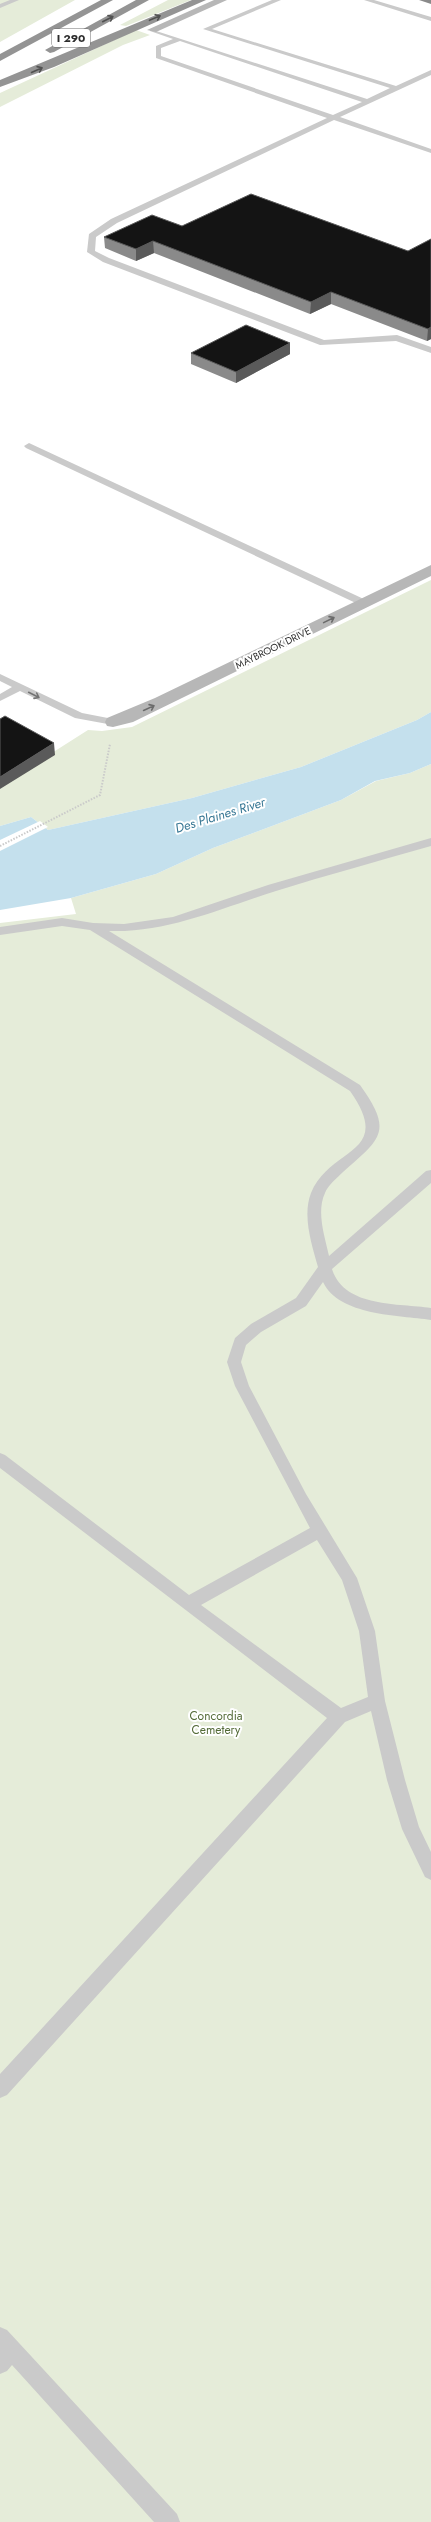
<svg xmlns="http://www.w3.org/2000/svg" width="431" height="2522" font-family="Jost,sans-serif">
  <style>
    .green { fill: #e5ecd9 }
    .water { fill: #c4e0ed }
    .pier { fill: #fff }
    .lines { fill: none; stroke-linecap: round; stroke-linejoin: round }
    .path { stroke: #cacaca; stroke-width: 2; stroke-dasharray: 1.5 1.5; stroke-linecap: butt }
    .lane { fill: #cacaca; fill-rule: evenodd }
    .secondary { fill: #b7b7b7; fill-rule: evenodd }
    .highway { fill: #949494; fill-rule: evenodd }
    .wall { fill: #8a8a8a }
    .shaded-wall { fill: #5a5a5a }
    .building { fill: #141414; stroke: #5a5a5a }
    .oneway { stroke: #515151 }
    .oneway2 { stroke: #6b6b6b }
    .oneway3 { stroke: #747474 }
    .labels { text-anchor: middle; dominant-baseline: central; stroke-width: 4; stroke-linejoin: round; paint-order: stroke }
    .far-street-label { font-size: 10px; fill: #2d2d2d; stroke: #fff }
    .shield { fill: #fff; stroke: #6c6c6c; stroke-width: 1 }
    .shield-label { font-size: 11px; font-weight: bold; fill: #2d2d2d }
    .park-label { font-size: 12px; fill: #546b38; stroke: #fff }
    .water-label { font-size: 13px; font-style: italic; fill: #377794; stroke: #fff }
  </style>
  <rect width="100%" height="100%" fill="#fff"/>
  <path class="green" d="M0 0H75L0 42Z
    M168 0H191L126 26 120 25Z
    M136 30 150 35 123 45 0 107V93Z
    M431 580V712L417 720 301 767 192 798 48 830 31 817 0 826V786L88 730 102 731 132 727Z
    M431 764V2522H0V923L76 914 71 898 156 874 213 848 341 800 376 781 410 773Z"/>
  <path class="water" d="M431 712V764L410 773 375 781 341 800 213 848 156 874 71 898 0 910V826L31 817 48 830 192 798 301 767 417 720Z"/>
  <path class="pier" d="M40 821 48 827 0 851V840Z"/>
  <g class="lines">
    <path class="path" d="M0 846 100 795 110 744"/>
    <path class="lane" d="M10 0H19L0 8V4Z
      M272 0H281L212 29 396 86 431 70V75L340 117 431 149V153L334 120 117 223 96 237 95 251 109 258 324 340 397 335 431 347V353L396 341 320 345 103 262 87 252 89 234 111 219 327 118 156 58V46L173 39 150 31V29L367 99 390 88 203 29ZM180 41 362 102 333 115 161 56V48Z
      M364 0H374L431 17V21Z
      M29 443 368 601 369 603 360 605 26 448 24 446Z
      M0 674 82 713 113 719 118 722 113 725 75 718 20 691 0 701V694L12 687 0 681Z
      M431 838V846C379 861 327 875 276 891 221 908 168 933 109 931L360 1085C393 1131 382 1138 343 1172 337 1178 328 1185 325 1193 316 1212 325 1237 329 1256L426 1171 431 1170V1183L332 1269C344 1308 399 1303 431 1308V1320C399 1315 339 1316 323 1282L306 1306 261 1332 246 1345 241 1362 249 1386 306 1494 357 1578 375 1631 385 1701 405 1780 419 1827 431 1852V1880L425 1877 402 1829 387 1780 371 1711 345 1722 7 2095 0 2098V2074L327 1718 0 1468V1453L5 1455 189 1595 310 1528 235 1386 227 1362 235 1338 251 1324 296 1298 318 1267C312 1245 302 1216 311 1193 330 1146 395 1155 350 1091L90 930 62 926 0 935V927L62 918 93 923 124 924 173 917 268 885ZM317 1540 342 1580 359 1631 368 1697 341 1708 201 1605Z
      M0 2327 7 2330 177 2514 180 2522H154L12 2365 7 2371 0 2374Z"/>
    <path class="secondary" d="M214 0H227L156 32 147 30Z
      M431 565V576L133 722 113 727 107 726 105 722 107 718 155 698Z"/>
    <path class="highway" d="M101 0H113L0 61V54Z
      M136 0H149L54 52 50 53 45 50Z
      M192 0H206L54 67 0 87V80Z"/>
  </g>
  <path class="wall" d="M419 0H431V4Z
    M182 226 408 251 431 339 427 341 331 304 310 314 154 253 136 261 105 248 104 237Z
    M191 353 290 354 236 383 191 364Z"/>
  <path class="shaded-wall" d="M153 241 154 253 136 261V249Z
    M331 292V304L310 314 311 302Z
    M431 327V339L427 341 428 329Z
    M290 343V354L236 383V372Z
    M54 743 55 755 0 789V777Z"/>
  <path class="building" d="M251 194 408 251 431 239V327L428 329 331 292 311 302 153 241 136 249 104 237 152 215 182 226Z
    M246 325 290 343 236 372 191 353Z
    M5 716 54 743 0 777V719Z"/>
  <defs><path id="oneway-shaft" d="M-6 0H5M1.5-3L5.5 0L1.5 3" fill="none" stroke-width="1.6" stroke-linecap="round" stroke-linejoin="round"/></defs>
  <g class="oneway">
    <use href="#oneway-shaft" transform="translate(155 18) rotate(-23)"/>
    <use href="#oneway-shaft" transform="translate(108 19) rotate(-27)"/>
    <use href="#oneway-shaft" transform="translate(37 70) rotate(-24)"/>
  </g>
  <g class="oneway2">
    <use href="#oneway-shaft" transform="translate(329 620) rotate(-26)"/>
    <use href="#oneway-shaft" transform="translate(149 708) rotate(-25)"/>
  </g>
  <use class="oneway3" href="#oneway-shaft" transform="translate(34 695) rotate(27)"/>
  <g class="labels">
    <g class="far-street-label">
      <text transform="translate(273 648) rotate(-26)">MAYBROOK DRIVE</text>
    </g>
    <rect class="shield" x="52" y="29" width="38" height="18" rx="3"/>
    <g class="shield-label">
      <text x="71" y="38">I 290</text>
    </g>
    <g class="park-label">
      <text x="216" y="1716">Concordia<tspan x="216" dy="14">Cemetery</tspan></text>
    </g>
    <g class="water-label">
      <text transform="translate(220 815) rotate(-17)">Des Plaines River</text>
    </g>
  </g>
</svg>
